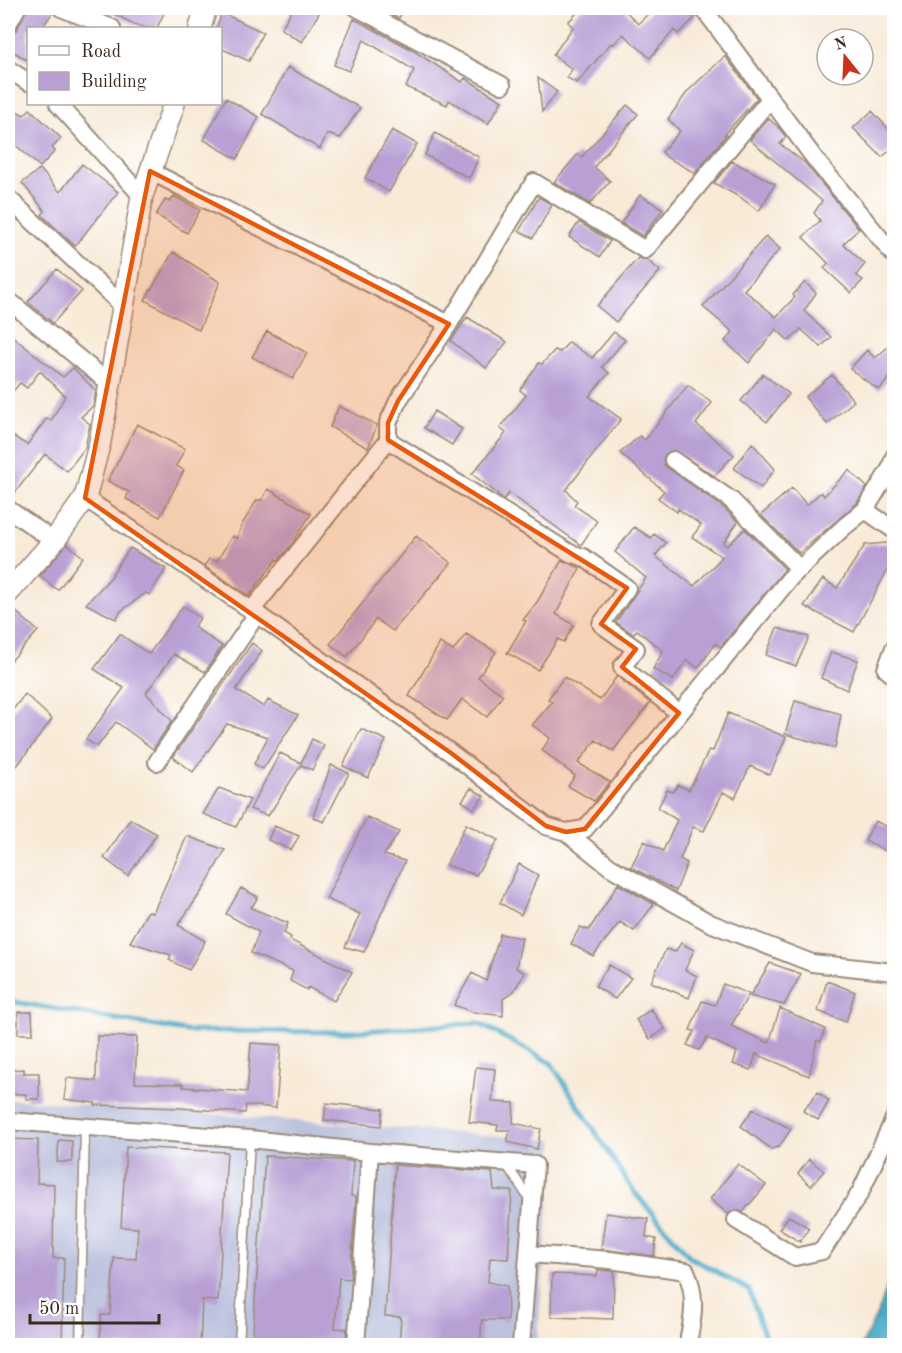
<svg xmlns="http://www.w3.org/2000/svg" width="902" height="1353" font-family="'Old Standard TT',serif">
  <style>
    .industrial { fill: #bdc3de }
    .water { fill: #4aabc9; stroke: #426a74; stroke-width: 1.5 }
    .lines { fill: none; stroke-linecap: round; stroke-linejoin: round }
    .stream { stroke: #4aabc9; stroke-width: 5 }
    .building { fill: #b8a0d5 }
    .service-casing { stroke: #9a8a7a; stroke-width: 11 }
    .minor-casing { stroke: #9a8a7a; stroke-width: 20 }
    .tertiary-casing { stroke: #9a8a7a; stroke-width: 24 }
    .service { stroke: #fff; stroke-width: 8 }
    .minor { stroke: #fff; stroke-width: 16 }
    .tertiary { stroke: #fff; stroke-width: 21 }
    .marked { fill: #e8590c; fill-opacity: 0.2; stroke: #e8590c; stroke-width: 4.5; stroke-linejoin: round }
  </style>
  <rect width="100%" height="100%" fill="#fff"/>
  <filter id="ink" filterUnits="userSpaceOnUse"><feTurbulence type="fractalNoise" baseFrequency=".0167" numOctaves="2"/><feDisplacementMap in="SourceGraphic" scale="12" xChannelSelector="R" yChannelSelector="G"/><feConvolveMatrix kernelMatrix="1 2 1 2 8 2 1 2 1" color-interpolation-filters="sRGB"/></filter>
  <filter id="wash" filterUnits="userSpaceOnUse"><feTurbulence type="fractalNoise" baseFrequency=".008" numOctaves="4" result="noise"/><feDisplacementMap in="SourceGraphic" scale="24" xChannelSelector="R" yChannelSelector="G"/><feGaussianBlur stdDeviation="1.35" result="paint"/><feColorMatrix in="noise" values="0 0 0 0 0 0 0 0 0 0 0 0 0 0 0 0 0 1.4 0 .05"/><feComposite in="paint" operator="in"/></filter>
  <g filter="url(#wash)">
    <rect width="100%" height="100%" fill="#f8ead7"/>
    <path class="industrial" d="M8 1099 554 1140 537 1345H8Z"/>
    <path class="water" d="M894 1265V1345H862L881 1305Z"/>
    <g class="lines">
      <path class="stream" d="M8 1001 186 1031 349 1032 478 1023 551 1063 634 1192 690 1257 749 1290 768 1346"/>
    </g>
    <g id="blocks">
      <path class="building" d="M27 8H51L52 13 42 28H28V61L8 48V34L17 30Z
        M102 8H157L165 11 157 28H146L134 24Z
        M293 8H322L302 42 281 29Z
        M378 8H405L399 18Z
        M582 8H623L638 24 654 8H692L696 17 678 34 674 30 650 58 623 34 613 45 611 43 577 83 567 78 572 69 553 55 573 27 568 22Z
        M220 12 263 32 249 61 220 48V28H216L220 19Z
        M354 19 411 49 462 82 465 78 502 101 488 124 449 100 447 105 406 87 414 70 364 40 349 71 334 65Z
        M725 56 757 98 724 135H726L695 173 668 158 662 152 680 131 668 119 688 91Z
        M288 67 360 108 340 138 327 134 320 149 262 114Z
        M538 78 557 92 542 112Z
        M226 98 259 117 237 159 204 140Z
        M627 105 638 114 594 167 610 181 590 204 554 182 578 154 582 157Z
        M8 106 24 115 30 109 61 138 52 148 55 151 40 167 8 138Z
        M872 111 894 135V147L882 157 853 128Z
        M768 118 778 127 786 137 780 144 805 163 859 229 843 244 865 264 856 275 863 280 851 293 824 268 828 263 803 237 819 222 820 220 814 213 822 201 750 140Z
        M392 130 417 144 389 192 365 178Z
        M435 133 479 157 469 178 425 155Z
        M732 161 775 184 759 211 741 198 714 183Z
        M82 164 118 192 75 246 42 215 45 211 22 183 40 169 60 192Z
        M640 195 663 209 643 236 621 223Z
        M174 196 200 210 187 233 156 215 165 200 170 202Z
        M539 197 552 205 533 238 519 231Z
        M579 222 610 241 600 257 569 237Z
        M766 236 780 249 744 290 776 317 795 297 793 295 805 282 816 293 804 311 831 337 821 347 801 329 789 341 776 329 749 363 725 341 733 332 703 307Z
        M173 252 220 282 199 330 145 300Z
        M638 258 647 260 660 271 616 322 597 306Z
        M57 269 82 291 53 323 28 302Z
        M467 317 507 342 486 368 451 341Z
        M267 331 307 353 293 379 252 357Z
        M614 332 625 340 602 367 609 373 589 396 621 419 566 490 577 501 574 505 597 521 581 545 509 493 504 499 472 474 506 433 500 428 526 395 520 390 539 363 542 364 555 350 560 352 569 342 592 358Z
        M8 333 63 377 73 368 96 391 93 406 81 417 90 424 85 448 67 471 45 454 10 499H8V433L27 445 47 418 51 421 65 396 40 371 27 388 20 383 8 397Z
        M894 342V372L879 390 850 369 867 350 875 358Z
        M763 374 789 394 767 422 741 401Z
        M832 375 854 401 827 424 805 397Z
        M688 385 712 403 696 424 734 455 714 476 674 450 665 454 663 459 664 465 724 508 738 522 723 543 727 546 745 529 785 569 722 645 720 647 716 643 698 668 687 660 673 680 653 669 663 651 637 630 633 634 616 622 646 578 615 552 634 527 651 538 654 534 666 543 655 556 694 586 722 557 692 537 701 525 678 509 677 512 658 498 664 491 620 453 640 436 645 440Z
        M339 406 377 425 368 448 330 427Z
        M434 411 462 429 452 445 424 428Z
        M137 424 185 449 176 466 184 470 160 517 126 499 129 492 108 481Z
        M752 443 775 469 761 488 734 468Z
        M849 470 867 487 857 503 799 553 761 515 792 488 807 505 821 492 824 496Z
        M268 489 311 514 291 545 279 560 277 559 249 596 204 566 209 559 217 561 232 536 237 539 241 526 257 500H262Z
        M416 536 451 563 393 631 376 619 347 657 330 644Z
        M886 543 894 549V558L854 632 804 606 823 579 837 588 865 545Z
        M67 544 83 557 58 590 40 576Z
        M130 548 166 569 149 595 146 593 121 611 116 619 86 604 113 575 112 574Z
        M562 560 580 568 556 614 574 625 564 642 558 639 538 670 507 653 526 621 523 620 537 602Z
        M183 606 200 618 194 627 222 646 205 672 174 654 146 693 172 721 153 749 116 722 97 747 86 739 124 688 94 669 120 634 149 654Z
        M14 610 38 631 8 664V618Z
        M777 628 809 637 796 666 766 655Z
        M466 634 496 652 478 677 503 695 487 717 462 699 447 720 409 696 440 643 453 651Z
        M252 643 262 651 236 690 264 707 268 700 298 715 263 769 254 764 268 737 227 724 193 772 173 757Z
        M831 652 858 660 847 690 821 678Z
        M617 676 650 703 613 751 596 740 578 763 610 782 594 801 568 786 575 776 542 750 550 738 532 725 552 702 548 699 564 677 600 700Z
        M25 694 52 719 17 766 8 760V716Z
        M795 701 841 714 835 748 785 734Z
        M728 713 786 737 770 775 750 766 735 798 723 792 704 831 693 827 680 859 687 863 676 891 631 867 644 841 663 851 677 820 658 808 667 790 673 792 678 785 689 790 709 750 713 751Z
        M361 729 386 740 368 778 343 766Z
        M312 739 324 745 312 770 301 765 268 816 250 809 280 753 301 763Z
        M331 765 349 773 324 822 313 817Z
        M219 788 250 800 236 827 203 814Z
        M471 788 484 796 474 809 462 801Z
        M367 817 399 832 384 855 405 861 364 952 345 947 360 914 326 899Z
        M130 819 157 834 128 876 104 858Z
        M875 821 894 830V855L865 841Z
        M466 824 498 840 476 875 446 865Z
        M274 826 299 836 291 850 268 840Z
        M187 836 225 850 204 888 178 925 205 941 189 970 169 960 171 955 130 942 148 911 153 913Z
        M519 864 538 875 521 915 500 903Z
        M618 884 654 904 634 931 620 922 593 956 571 944 580 927 589 930Z
        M241 888 258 897 251 908 288 923 284 933 291 937 290 940 352 972 334 1001 308 987 307 990 290 981 293 971 251 953 259 932 226 914Z
        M500 934 522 938 516 968 525 973 513 992 503 999V1016L473 1012 454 1005 472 973 486 981Z
        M681 943 694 950 685 970 697 976 689 998 651 982 666 949 675 952Z
        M770 963 801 974 784 1005 750 996Z
        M609 965 631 978 615 999 595 986Z
        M827 981 855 992 846 1022 818 1011Z
        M723 984 749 994 731 1026 769 1043 780 1008 825 1029 821 1042 817 1040 809 1076 756 1054 751 1070 733 1064 737 1052 707 1038 699 1050 687 1045 695 1031 690 1030 702 1001 715 1005Z
        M651 1009 665 1029 650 1039 636 1020Z
        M18 1012H32L33 1034H18Z
        M97 1036 137 1037 135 1083 183 1084V1087L247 1092 251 1043 281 1045 276 1108 246 1105 245 1113 180 1108 95 1105V1103L64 1099 67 1078 96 1081Z
        M476 1067 495 1069 492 1102 514 1103 513 1123 541 1129 537 1149 507 1142 510 1130H497L498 1125 469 1122Z
        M24 1069V1073H39V1099H26V1094H8V1070Z
        M818 1092 829 1101 818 1120 803 1111Z
        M326 1103 383 1109 381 1126 324 1120Z
        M753 1109 791 1129 779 1147 771 1149 741 1126Z
        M8 1139 38 1140 37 1183 54 1184 53 1258H64L62 1346H8Z
        M59 1140 72 1141V1162H57Z
        M126 1147 227 1152 218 1301 202 1300 200 1346H100L101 1315H110L114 1258 136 1259 138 1228 121 1227Z
        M265 1156 353 1161 351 1196 356 1197 350 1279 339 1278 335 1328 347 1329 346 1346H252Z
        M809 1159 824 1171 811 1186 798 1174Z
        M738 1164 766 1185 743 1212 736 1210 728 1214 710 1199Z
        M395 1165 492 1172 494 1190 512 1191 508 1259 490 1258 488 1282 507 1286 508 1320H482L480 1346H399L401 1317 385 1316Z
        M606 1213 648 1219 646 1237 656 1239 654 1256 601 1249Z
        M789 1216 809 1228 800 1242 779 1229Z
        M598 1270 614 1271 613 1319 551 1317 552 1274 597 1276Z"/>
    </g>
  </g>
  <g filter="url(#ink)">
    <use href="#blocks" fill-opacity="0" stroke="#9a8a7a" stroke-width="1.5"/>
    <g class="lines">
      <defs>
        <path id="service" d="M506 1164 530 1200
          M80 1346 85 1128
          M239 1346 250 1139"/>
        <path id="minor" d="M61 8 112 28
          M357 8 502 85
          M703 8 818 163 894 255
          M8 24 17 8
          M8 69 28 82
          M58 104 142 196
          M150 171 449 324
          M8 198 124 307
          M8 300 110 384
          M388 440 570 553 583 557 627 588 601 624 636 649 622 667 679 713
          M673 460 731 500 800 569
          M85 498 257 614 451 753 546 826 566 832 585 829 791 577 844 527 865 510 890 469 894 457
          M8 509 54 541
          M865 510 894 530
          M251 611 388 440V423L398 401 449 324 534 182 645 250 770 99
          M894 648 886 669 894 676
          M157 762 257 614
          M566 832 610 867 710 923 812 963 894 972
          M8 1121 250 1139 370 1152 535 1165 521 1346
          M736 1220 795 1257 822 1251 860 1193 894 1119
          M528 1254 610 1260 686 1271C696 1294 694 1313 689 1337
          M356 1346 370 1152"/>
        <path id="tertiary" d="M200 28 206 8
          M8 593 54 541 85 498 100 442 142 196 174 104"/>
      </defs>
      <use href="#service" class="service-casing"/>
      <use href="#minor" class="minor-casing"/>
      <use href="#tertiary" class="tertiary-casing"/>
      <use href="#service" class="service"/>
      <use href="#minor" class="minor"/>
      <use href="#tertiary" class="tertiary"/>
    </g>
  </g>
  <path class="marked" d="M150 171 449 324 398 401 388 423V440L627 588 601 624 636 649 622 667 679 713 585 829 566 832 546 826 451 753 85 498Z"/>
  <rect width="902" height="1353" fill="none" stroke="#fff" stroke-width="30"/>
  <rect x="27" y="27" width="195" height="78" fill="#ffffff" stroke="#b1aaa5" stroke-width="1.5"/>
  <rect x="39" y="46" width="30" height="9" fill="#ffffff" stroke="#b1aaa5" stroke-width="1.5"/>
  <text x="81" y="57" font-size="18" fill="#3b2a1e">Road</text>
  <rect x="39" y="72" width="30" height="18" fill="#b8a0d5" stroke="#b1aaa5" stroke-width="1.5"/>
  <text x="81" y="87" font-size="18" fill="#3b2a1e">Building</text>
  <g transform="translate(845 57) rotate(342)"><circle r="28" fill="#ffffff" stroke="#b1aaa5" stroke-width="1.5"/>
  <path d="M0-4.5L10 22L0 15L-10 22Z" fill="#c8321e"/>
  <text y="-9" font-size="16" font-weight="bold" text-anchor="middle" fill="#3b2a1e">N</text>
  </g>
  <path d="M30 1314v9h129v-9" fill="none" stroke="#3b2a1e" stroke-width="3"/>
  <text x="39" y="1314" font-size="18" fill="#3b2a1e" stroke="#ffffff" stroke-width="4.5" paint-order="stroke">50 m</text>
</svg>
